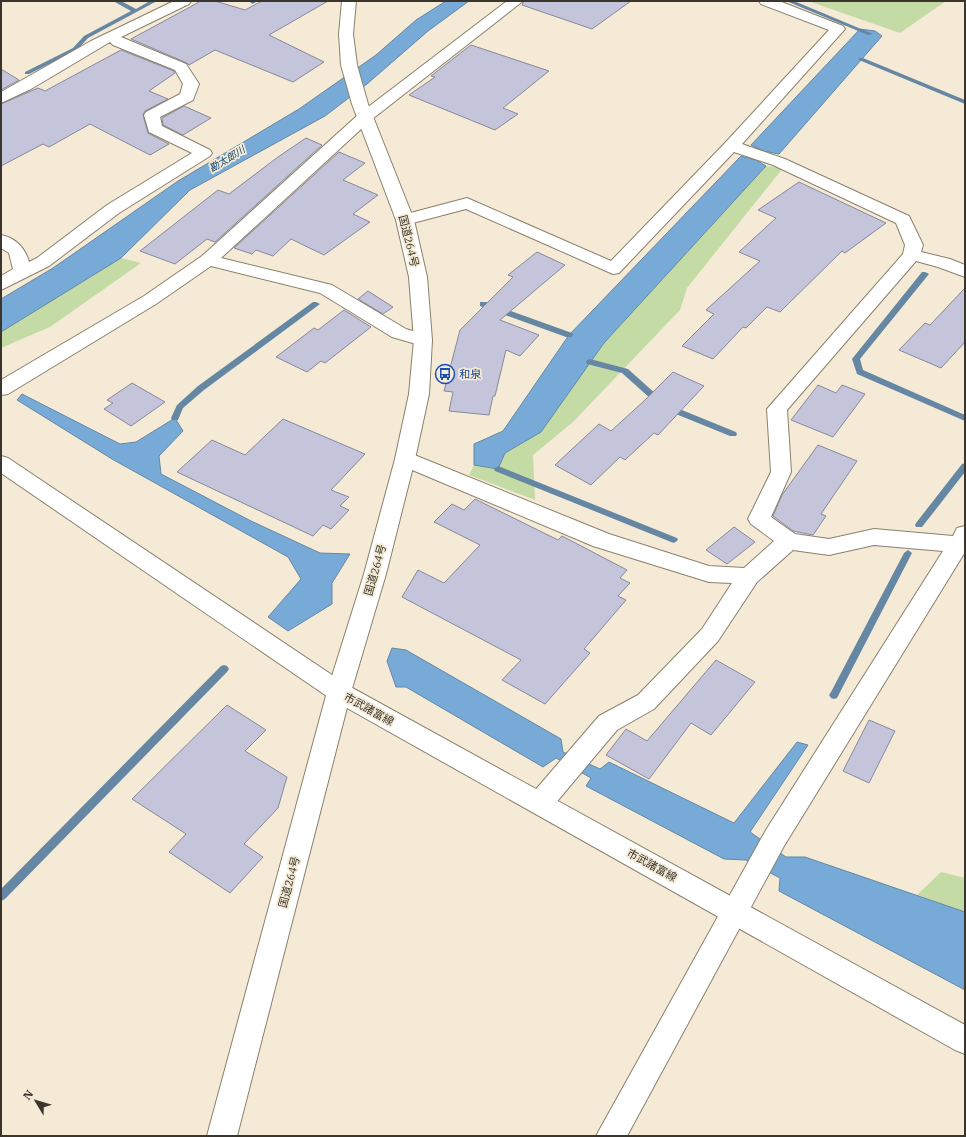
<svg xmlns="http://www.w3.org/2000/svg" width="966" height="1137" font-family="'IBM Plex Serif','Noto Sans JP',serif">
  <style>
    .green { fill: #c4dba6 }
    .water { fill: #78aad7; stroke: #6587a4 }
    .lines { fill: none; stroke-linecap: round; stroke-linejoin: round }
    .stream { fill: #6587a4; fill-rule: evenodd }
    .building { fill: #c4c5db; stroke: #88889d }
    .street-casing { stroke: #8a806d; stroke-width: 2 }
    .secondary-casing { stroke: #8a806d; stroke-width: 2 }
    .highway-casing { stroke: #8a806d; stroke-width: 2 }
    .street { fill: #fff; fill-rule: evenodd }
    .secondary { fill: #fff; fill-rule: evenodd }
    .highway { fill: #fff; fill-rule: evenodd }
    .labels { text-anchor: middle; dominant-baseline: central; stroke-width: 3.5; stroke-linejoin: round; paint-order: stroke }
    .far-water-label { font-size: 10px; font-style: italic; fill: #0d4772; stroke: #f5ead5 }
    .street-label { font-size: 11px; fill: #3a362e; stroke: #f5ead5 }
    .transit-label { font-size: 11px; fill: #164399; stroke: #f5ead5; text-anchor: start }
  </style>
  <rect width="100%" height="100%" fill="#f5ead5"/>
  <path class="green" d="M808 1H946L900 33Z
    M766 166 783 168 687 288 680 310 573 422 533 455 535 500 469 475 474 465 498 469 505 453 541 432 604 343Z
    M121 258 141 263 50 327 1 348V332Z
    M941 872 965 878V912L917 895Z"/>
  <path class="water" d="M446 1H469L428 31 367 84 325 116 190 190 121 258 1 332V299L53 268 178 181 299 109 376 55 416 20Z
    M860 29 875 31 882 36 779 154 763 151 751 145Z
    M741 156 756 160 766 166 604 343 541 432 505 453 498 469 474 465V444L503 431 569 335Z
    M22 394 120 444 136 442 175 418 183 431 159 456 161 474 251 521 320 553 350 554 332 583V604L288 631 268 617 301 579 288 557 112 459 17 400Z
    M392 648 406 650 561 739 563 752 600 769 609 762 734 823 797 742 808 745 750 832 786 857H805L965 912V990L779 891 780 878 746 860 724 859 586 786 591 778 556 758 543 767 406 687H396L387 661Z"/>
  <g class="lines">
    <path class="stream" d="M113 1H121L136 9 150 1H157L88 38 77 50 29 74H25V72L73 48 84 36 131 11Z
      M248 1H255L256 2 253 4Z
      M786 1H794L873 34 868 35Z
      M859 58H863L965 100V104L859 60Z
      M922 272H925L929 274 860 359 863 370 965 415V421L857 374 852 359Z
      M313 302H316L320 304 204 390 183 408 178 420H172L171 418 177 405 198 386Z
      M480 302H486L572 333 573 335 572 337H566L480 306Z
      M590 359 628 369 667 404 736 432 737 434 736 436H730L661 408 622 373 587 364 586 362 587 360Z
      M965 463V472L922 527H916L915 525 916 523 962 464Z
      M498 466 677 538 678 540 674 543 671 542 495 471 494 469Z
      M908 550 912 553 837 698 834 699 831 698 829 695 831 692 904 553Z
      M224 665 227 666 229 669 227 672 5 899 1 901V889L221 666Z"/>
  </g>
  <path class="building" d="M201 1H215L245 10 262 1H328L269 35 324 62 293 82 215 50 189 65 187 63 131 39Z
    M524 1H631L592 29 522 5Z
    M471 45 549 71 503 108 518 114 495 130 409 95 435 77 431 76Z
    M121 50 174 71 175 73 149 91 168 99 145 111 143 115 148 133 169 144 150 155 90 124 49 147 43 144 1 166V104L38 88 45 91Z
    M1 69 19 80 1 90Z
    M184 106 211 118 183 135 163 125 162 118Z
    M306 138 322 145 215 242 207 239 175 264 140 251 218 190 229 194 278 157Z
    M339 152 365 163 343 180 378 195 353 214 370 222 324 255 291 239 273 256 256 250 252 254 234 248Z
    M799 182 886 223 845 253 842 251 780 312 767 307 746 328 743 327 713 359 682 346 714 314 706 310 760 261 739 252 776 218 758 210Z
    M537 252 565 265 500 320 539 335 520 356 506 350 495 396H493L489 415 449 411 453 392 444 391 460 330 513 277 508 275Z
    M965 288V342L941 368 899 350 925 323 930 325Z
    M368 291 393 307 383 314 358 299Z
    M344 310 371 327 325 363 321 361 307 372 276 357 314 328 318 330Z
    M673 372 704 386 658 435 654 433 625 460 620 457 591 485 555 465 599 424 611 431 645 400Z
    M132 383 165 402 131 426 104 409 113 403 107 400Z
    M818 385 836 393 842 385 865 394 833 437 791 420Z
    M283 419 365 454 331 490 349 497 340 506 349 510 331 529 323 525 313 536 177 472 212 440 245 455Z
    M818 445 857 461 821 514 826 516 813 535 793 531 773 516 782 495Z
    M475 499 558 540 562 536 627 570 620 578 630 583 618 596 626 600 584 649 590 653 545 704 502 680 521 660 402 597 418 570 444 583 480 545 434 522 452 504 464 510Z
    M734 527 755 542 727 564 706 550Z
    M716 660 755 682 711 735 691 723 649 779 606 755 626 729 647 741Z
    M227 705 266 730 245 751 287 777 278 808 244 844 263 857 230 893 169 852 186 834 132 799Z
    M869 720 895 731 869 783 843 771Z"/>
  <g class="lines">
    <defs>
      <path id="street" d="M174 1H191L189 4 121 37 186 64 199 84 193 100 160 117 162 126 210 150 212 153 210 156 119 213 49 266 1 290V276L13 269 9 253 1 248V235C16 238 25 248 29 262L37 258 107 205 192 153 149 132 144 115 146 112 180 94 183 84 175 70 113 45 110 42 31 89 1 103V92L91 41Z
        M507 1H523L371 120 221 258 332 285 406 329 430 336 432 340 430 344 423 346 392 337 320 293 211 266 156 304 8 394 1 395V380L144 296 202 256 359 114Z
        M759 1H779L843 26 845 29 742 144 785 159 909 216 923 245 921 252 950 259 965 265V277L938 267 916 261 787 410 791 472 771 517 795 534 829 539 874 529 953 536 957 528 965 526V552L784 846 627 1136H596L766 830 943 551 874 545 829 555 793 550 757 582 718 641 654 709 617 730 549 811 540 814 531 811 527 803 531 795 599 716 638 695 702 629 732 583 709 582 593 546 398 464 395 459 398 454 405 452 412 454 609 534 709 566 744 568 774 541 751 524 748 519 771 472 767 409 903 254 905 245 896 223 773 165 734 152 619 273 613 274 466 209 405 225 399 224 396 220 399 216 467 198 611 261 725 143 829 30 761 4Z"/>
      <path id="secondary" d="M1 456 8 458 347 685 965 1025V1054L955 1050 331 699 1 473Z"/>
      <path id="highway" d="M342 1H356L353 34 357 65 368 104 414 220 427 277 432 340 429 394 415 459 386 574 351 692 237 1136H207L327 692 364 574 395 459 409 394 414 340 409 277 396 220 352 104 341 65 339 34Z"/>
    </defs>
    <use href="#street" class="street-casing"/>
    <use href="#secondary" class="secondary-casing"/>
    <use href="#highway" class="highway-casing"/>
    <use href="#street" class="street"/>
    <use href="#secondary" class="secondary"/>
    <use href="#highway" class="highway"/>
  </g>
  <defs>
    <symbol id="bus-ring" viewBox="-11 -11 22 22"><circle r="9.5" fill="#f5ead5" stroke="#1a4fb4" stroke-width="1.5"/><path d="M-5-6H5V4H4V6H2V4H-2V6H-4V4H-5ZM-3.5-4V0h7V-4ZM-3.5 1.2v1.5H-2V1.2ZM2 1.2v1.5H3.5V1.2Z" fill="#1a4fb4"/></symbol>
  </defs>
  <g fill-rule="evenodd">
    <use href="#bus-ring" x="434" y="363" width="22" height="22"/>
  </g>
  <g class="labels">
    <g class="far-water-label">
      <text transform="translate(227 159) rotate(-31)">勘太郎川</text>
    </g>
    <g class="street-label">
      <text transform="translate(409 241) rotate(76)">国道264号</text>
      <text transform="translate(375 570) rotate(-74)">国道264号</text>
      <text transform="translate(369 709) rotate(29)">市武諸富線</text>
      <text transform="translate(652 865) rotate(29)">市武諸富線</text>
      <text transform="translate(289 882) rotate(-75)">国道264号</text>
    </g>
    <g class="transit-label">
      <text x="459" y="374">和泉</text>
    </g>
  </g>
  <rect width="966" height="1137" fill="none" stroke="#3a362e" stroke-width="4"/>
  <g transform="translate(36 1101) rotate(308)" stroke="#f5ead5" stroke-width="3" paint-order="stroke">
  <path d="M0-3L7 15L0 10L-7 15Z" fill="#3a362e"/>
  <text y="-6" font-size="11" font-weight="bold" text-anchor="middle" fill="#3a362e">N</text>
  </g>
</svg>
